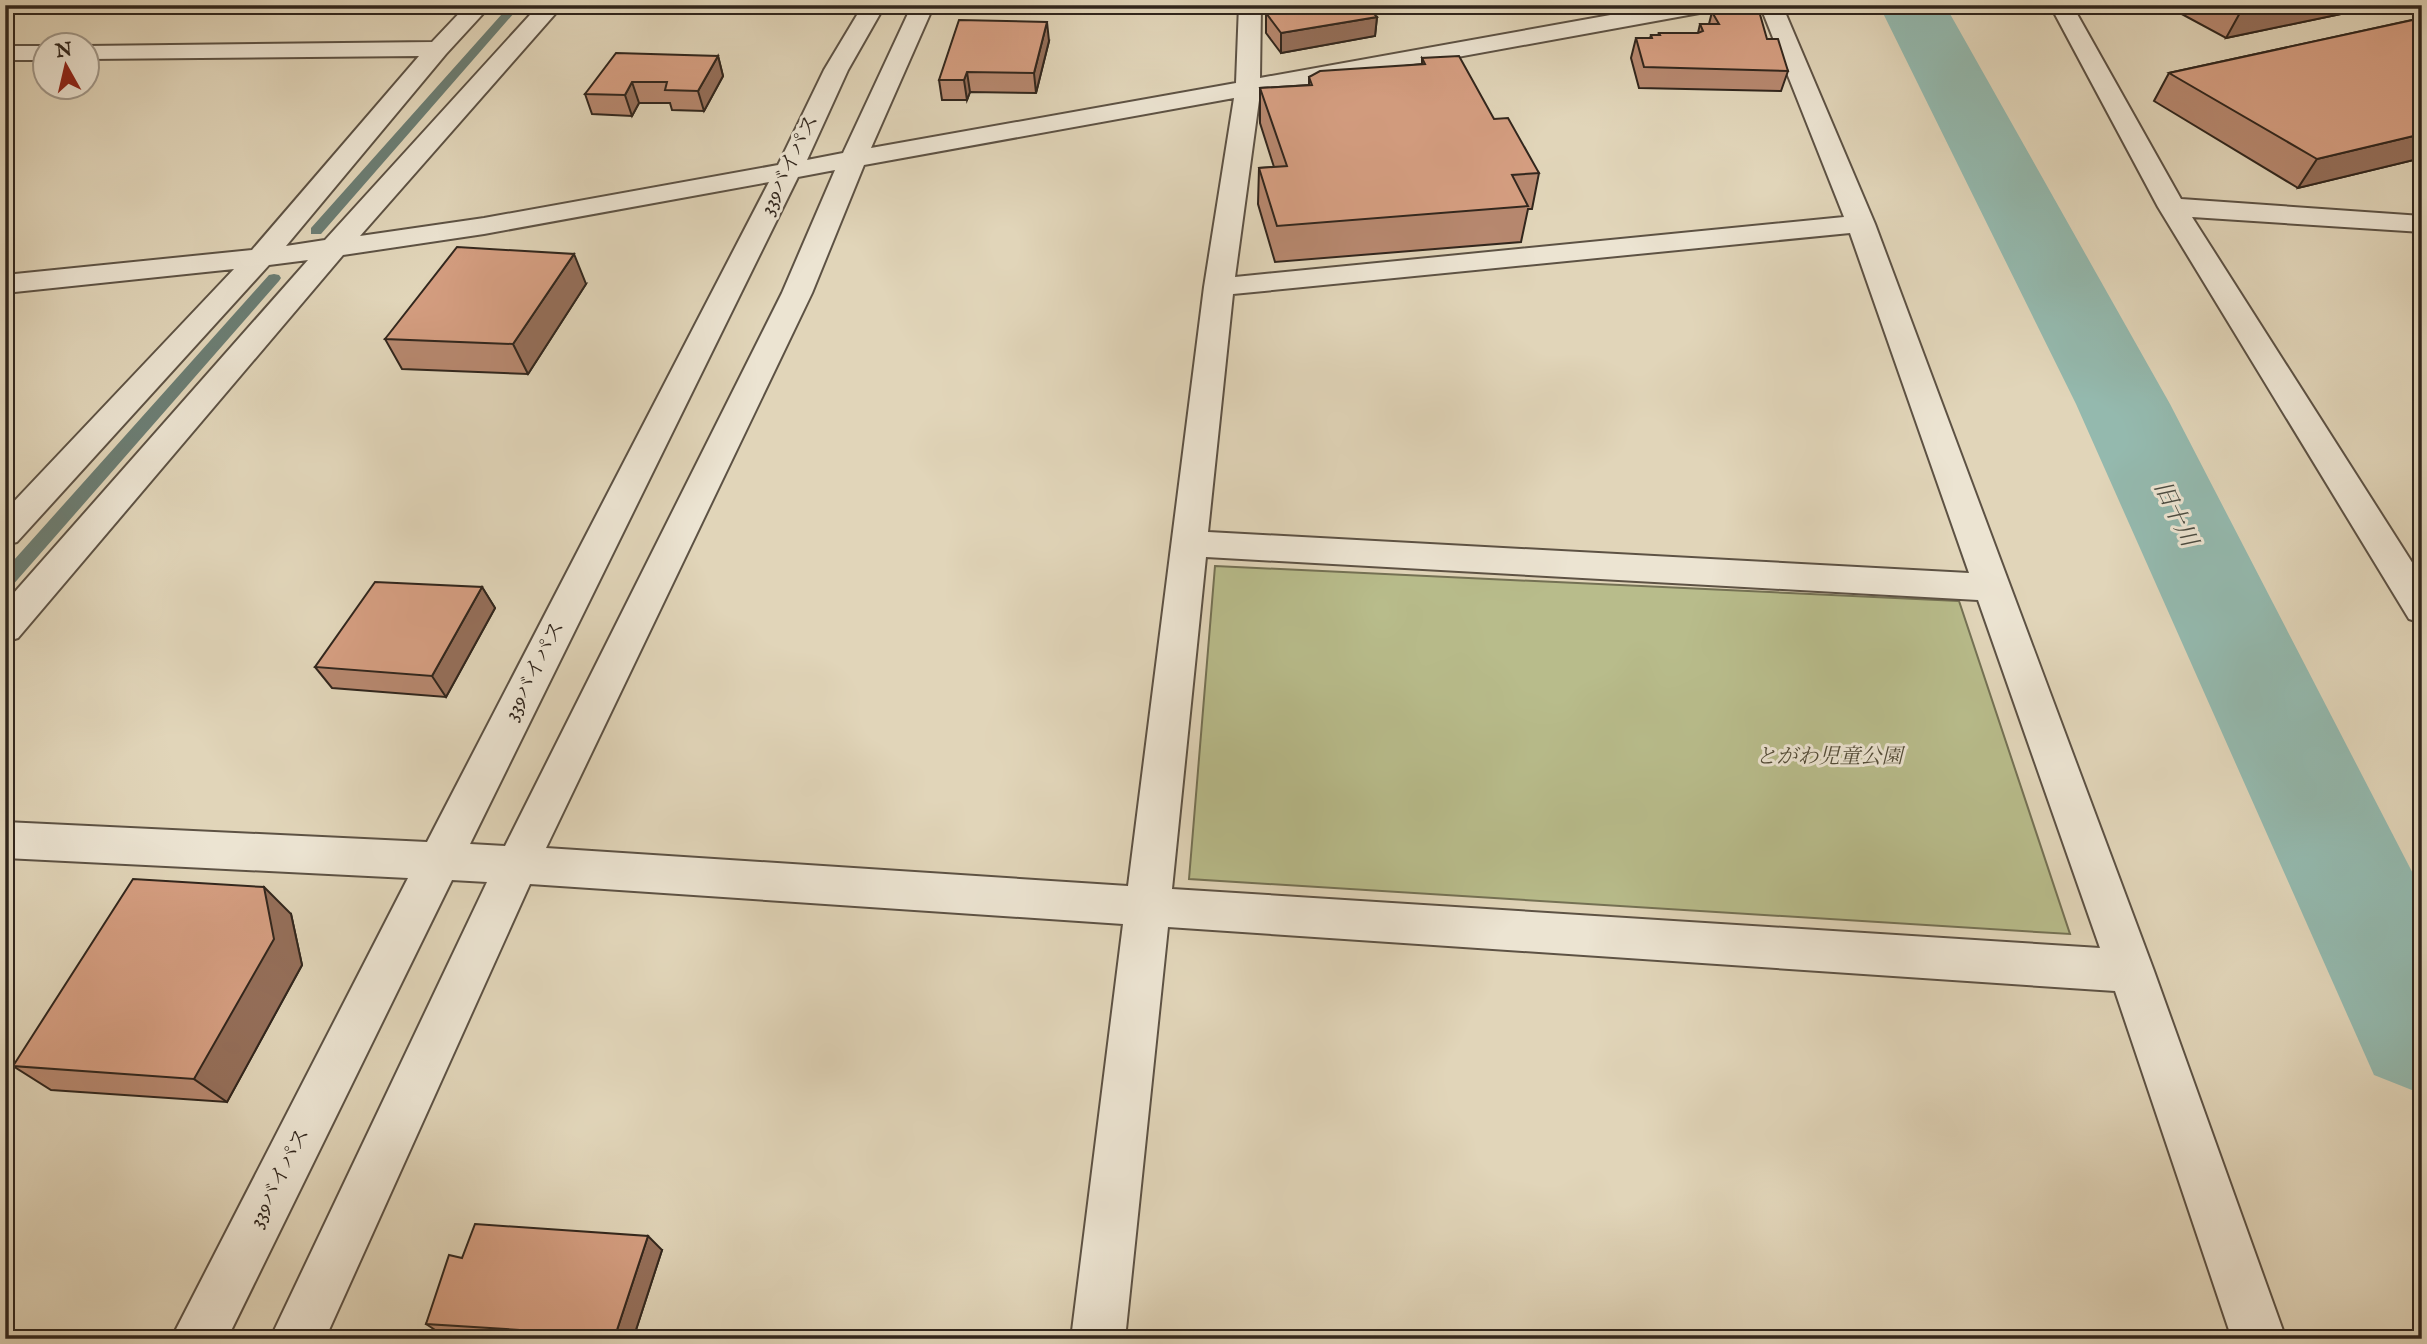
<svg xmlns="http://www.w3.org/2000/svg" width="2427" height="1344" font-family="'IM FELL English','Noto Serif JP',serif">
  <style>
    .green { fill: #b8bc8b; stroke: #747154; stroke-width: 2 }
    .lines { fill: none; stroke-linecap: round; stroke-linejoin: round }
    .stream { fill: #6c7e74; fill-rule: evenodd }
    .river { fill: #94b9ae; fill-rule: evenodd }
    .minor-casing { stroke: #5d5244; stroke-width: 4 }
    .minor { fill: #ece4d2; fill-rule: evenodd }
    .wall { fill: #b7886f; stroke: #31261d; stroke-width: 2 }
    .shaded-wall { fill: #956f5a; stroke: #31261d; stroke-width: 2 }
    .building { fill: #d59e81; stroke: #31261d; stroke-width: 2 }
    .labels { text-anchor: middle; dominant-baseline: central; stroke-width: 6; stroke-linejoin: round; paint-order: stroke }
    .street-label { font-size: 21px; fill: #31261d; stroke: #ece4d2 }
    .park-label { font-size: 21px; font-style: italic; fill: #534c38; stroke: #ece4d2 }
    .water-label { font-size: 23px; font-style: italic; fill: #4a4b41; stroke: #ece4d2 }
  </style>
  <rect width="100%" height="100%" fill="#e1d5b9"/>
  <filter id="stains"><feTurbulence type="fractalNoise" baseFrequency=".00286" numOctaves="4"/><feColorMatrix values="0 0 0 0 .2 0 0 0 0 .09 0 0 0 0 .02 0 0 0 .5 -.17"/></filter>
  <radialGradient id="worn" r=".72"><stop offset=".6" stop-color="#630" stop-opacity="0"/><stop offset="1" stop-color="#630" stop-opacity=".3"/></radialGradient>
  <path class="green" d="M1215 566 1959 601 2070 934 1189 879Z"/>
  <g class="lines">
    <path class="stream" d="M510 5H521L321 234H311V228Z
      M274 274 279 275 281 278 279 281 11 587 5 588V570L269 275Z"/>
    <path class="river" d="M1879 5H1945L2170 404 2422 891V1094L2374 1075 2076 404Z"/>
    <defs>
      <path id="minor" d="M467 5H491L446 54 286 246 325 240 539 5H563L360 236 484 218 778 165 824 70 863 5H885L848 70 807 160 843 153 912 5H934L871 148 1236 83 1239 5H1261L1260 78 1666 5H1716L1713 10 1705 12 1260 93 1235 277 1844 217 1760 5H1782L1875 224 2154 971 2286 1339H2232L2115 991 1168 927 1125 1339H1071L1123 924 530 884 325 1339H270L487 882 452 880 227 1339H171L408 878 5 858V822L427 842 769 182 484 234 343 255 18 638 5 642V603L308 260 269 265 17 542 5 545V511L234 269 5 293V275L252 250 419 56 88 59 86 46 432 42ZM1234 98 1204 287 1128 886 546 848 812 293 864 165ZM835 170 782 293 505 846 470 844 798 177ZM1850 233 1969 573 1208 532 1233 294ZM1206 557 1978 600 2100 948 1172 889Z
        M2050 5H2072L2181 199 2422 216V232L2192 217 2422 578V623L2409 619 2158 207Z
        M5 46H46V60H5Z"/>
    </defs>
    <use href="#minor" class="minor-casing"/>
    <use href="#minor" class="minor"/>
  </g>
  <path class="wall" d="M2165 5H2384L2226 38Z
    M2395 5H2422V158L2298 188 2154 101 2169 73 2421 18Z
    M1712 12 1767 39 1788 71 1781 91 1639 88 1631 58 1636 38H1650L1651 35H1658L1659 33H1698L1700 24H1709Z
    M1266 13 1377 17 1375 36 1281 53 1266 33Z
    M1049 41 1036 93 970 92 967 100H942L939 80Z
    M718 56 723 76 704 111 672 110 670 103H639L632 116 592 114 585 94Z
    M1422 58 1494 119 1539 173 1532 209H1528L1521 242 1275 262 1258 204 1259 168 1274 167 1260 123V88L1309 85V77L1422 64Z
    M586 284 528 374 402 369 385 339Z
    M482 587 495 608 446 697 332 688 315 667Z
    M291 914 302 965 227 1102 51 1090 13 1066Z
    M662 1250 633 1339H478L446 1337 426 1324 462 1258Z"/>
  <path class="shaded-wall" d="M2269 5H2384L2226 38 2241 11Z
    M1377 17 1375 36 1281 53V33Z
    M1047 22 1049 41 1036 93 1034 73Z
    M718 56 723 76 704 111 698 91Z
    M967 72 970 92 967 100 964 80Z
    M632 82 639 103 632 116 625 95Z
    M2422 134V158L2298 188 2317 159Z
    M574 254 586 284 528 374 513 344Z
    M482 587 495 608 446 697 432 676Z
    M264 887 291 914 302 965 227 1102 194 1079Z
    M648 1236 662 1250 633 1339H618L615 1336Z"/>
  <path class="building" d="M1317 5H1366L1377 17 1281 33 1266 13Z
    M2231 5H2269L2241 11Z
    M1747 6 1759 11 1767 39H1778L1788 71 1644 67 1636 38H1652L1651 35H1660L1659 33H1698L1703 31 1700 24H1719L1712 12Z
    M2422 18V134L2317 159 2169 73Z
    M959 20 1047 22 1034 73 967 72 964 80H939Z
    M616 53 718 56 698 91 665 90 667 82H632L625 95 585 94Z
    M1459 56 1494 119 1508 118 1539 173 1512 175 1528 206 1277 226 1259 168 1287 166 1260 88 1312 85 1309 77 1320 71 1425 64 1422 58Z
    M457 247 574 254 513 344 385 339Z
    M375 582 482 587 432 676 315 667Z
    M133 879 264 887 274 939 194 1079 13 1066Z
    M475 1224 648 1236 615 1336 426 1324 449 1255 462 1258Z"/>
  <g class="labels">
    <g class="street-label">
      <text transform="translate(790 165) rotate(-64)">339バイパス</text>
      <text transform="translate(535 671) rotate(-63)">339バイパス</text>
      <text transform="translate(280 1178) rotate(-63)">339バイパス</text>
    </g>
    <g class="park-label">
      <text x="1829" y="757">とがわ児童公園</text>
    </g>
    <g class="water-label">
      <text transform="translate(2175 514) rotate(64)">旧十川</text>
    </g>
  </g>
  <rect width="2427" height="1344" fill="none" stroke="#e1d5b9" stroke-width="28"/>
  <rect x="7" y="7" width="2413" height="1330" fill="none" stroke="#31261d" stroke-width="3.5"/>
  <rect x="14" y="14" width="2399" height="1316" fill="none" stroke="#31261d" stroke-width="2"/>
  <g transform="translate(66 66) rotate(352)"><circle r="33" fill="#ece4d2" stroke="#a1988a" stroke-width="2"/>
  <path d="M0-5L12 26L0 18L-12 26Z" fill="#8f2418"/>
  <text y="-10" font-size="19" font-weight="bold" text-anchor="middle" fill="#31261d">N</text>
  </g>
  <rect width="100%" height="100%" filter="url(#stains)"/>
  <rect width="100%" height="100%" fill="url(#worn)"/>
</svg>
